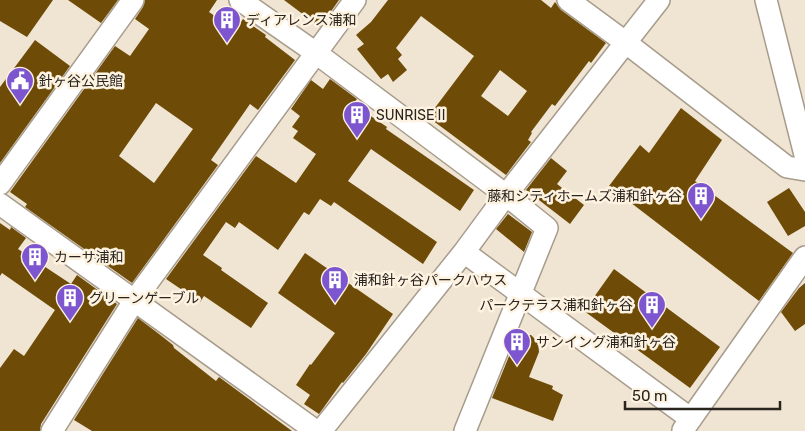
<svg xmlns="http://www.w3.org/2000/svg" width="805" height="431" font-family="Rubik,'Noto Sans JP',sans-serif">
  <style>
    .building { fill: #6e4c07; fill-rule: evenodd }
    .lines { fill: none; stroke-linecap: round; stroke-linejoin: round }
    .street-casing { stroke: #a79c8c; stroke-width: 24 }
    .street { stroke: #fff; stroke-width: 21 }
    .labels { text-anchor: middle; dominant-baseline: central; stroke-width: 5; stroke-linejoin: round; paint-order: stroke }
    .poi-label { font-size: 14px; fill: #29241e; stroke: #fef2e0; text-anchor: start }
  </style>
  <rect width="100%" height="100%" fill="#f0e4d3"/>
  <path class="building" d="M0 0H53L27 37 0 21Z
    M68 0H118L101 23Z
    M145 0H217L209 12 235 30 243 19 266 35 265 37 295 60 258 110 250 104 211 160 218 165 132 283 25 207 27 204 10 192 115 46 130 56 149 29 135 19 143 7ZM156 103 193 129 154 183 119 156Z
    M284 0H339L320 27Z
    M388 0H541L551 8 555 2 561 10 606 43 591 63 589 61 555 106 552 104 531 132 532 133 528 140 531 142 506 175 428 117 474 56 421 16 396 48 402 55 398 59 407 70 393 82 388 74 381 79 357 49 364 44 356 35 371 22ZM500 70 527 91 508 116 481 96Z
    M35 40 70 66 0 163V87Z
    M330 79 357 99 353 104 387 127 386 129 474 190 460 211 371 149 348 181 437 242 423 264 334 202 331 206 320 199 309 215 304 212 278 250 239 222 235 228 226 222 203 255 222 268 221 270 268 303 251 328 204 296 200 302 166 279 256 156 296 183 316 154 293 138 298 131 292 127 300 116 291 109 311 80 323 89Z
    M681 108 722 140 695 181 793 253 759 301 609 186 640 145 649 153Z
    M551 158 567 171 557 184 584 205 570 224 526 190Z
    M789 188 805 212V226L788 236 767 202Z
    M508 214 532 232 524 252 496 229Z
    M0 223 10 230 11 227 26 238 18 249 71 284 77 275 117 304 41 424 40 431H0V368L14 349 24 356 55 310 2 273 0 276Z
    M305 253 393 314 366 354 343 383 342 382 319 414 304 404 310 395 296 385 310 364 311 365 335 333 278 293Z
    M614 269 720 347 690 388 584 311Z
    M805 283V324L795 331 781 312 799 288Z
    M138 318 159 334 173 345 174 348 216 381 219 377 292 431H92L74 420Z
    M522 335H531L538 342 539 352 529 377 553 386 552 389 563 395 553 421 492 398 516 339Z"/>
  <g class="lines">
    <defs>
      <path id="street" d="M240 0 316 53 506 195 547 228 465 431
        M568 0 625 42 787 167 805 170
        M766 0 805 155
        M0 184 133 0
        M0 204 316 431
        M464 252 691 419
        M683 430 805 257
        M52 431 134 301 355 0
        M321 431 464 252 506 195 659 0"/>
    </defs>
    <use href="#street" class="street-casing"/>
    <use href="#street" class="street"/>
  </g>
  <defs>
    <symbol id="building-pin" viewBox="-11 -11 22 30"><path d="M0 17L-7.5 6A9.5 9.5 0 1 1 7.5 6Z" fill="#7d56cf" stroke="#fef2e0"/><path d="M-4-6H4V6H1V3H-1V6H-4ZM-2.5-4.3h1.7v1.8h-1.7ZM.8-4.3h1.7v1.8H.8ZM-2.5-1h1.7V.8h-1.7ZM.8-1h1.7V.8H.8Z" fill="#fff"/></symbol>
    <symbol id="civic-pin" viewBox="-11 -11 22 30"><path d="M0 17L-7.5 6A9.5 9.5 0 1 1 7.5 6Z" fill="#7d56cf" stroke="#fef2e0"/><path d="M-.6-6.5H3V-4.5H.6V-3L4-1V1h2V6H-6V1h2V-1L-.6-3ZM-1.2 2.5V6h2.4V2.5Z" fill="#fff"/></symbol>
  </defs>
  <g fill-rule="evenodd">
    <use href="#building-pin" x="211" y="4" width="32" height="43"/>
    <use href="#civic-pin" x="4" y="65" width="32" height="43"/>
    <use href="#building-pin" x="341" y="99" width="32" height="43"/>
    <use href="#building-pin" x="685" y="180" width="32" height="43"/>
    <use href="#building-pin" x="19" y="241" width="32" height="43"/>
    <use href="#building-pin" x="319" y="264" width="32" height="43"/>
    <use href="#building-pin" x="54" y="282" width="32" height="43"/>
    <use href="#building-pin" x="636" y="289" width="32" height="43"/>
    <use href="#building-pin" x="501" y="326" width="32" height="43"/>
  </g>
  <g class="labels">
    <g class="poi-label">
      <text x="246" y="20">ディアレンス浦和</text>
      <text x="39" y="81">針ヶ谷公民館</text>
      <text x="376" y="115">SUNRISEⅡ</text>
      <text x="682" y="196" text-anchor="end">藤和シティホームズ浦和針ヶ谷</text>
      <text x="54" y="257">カーサ浦和</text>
      <text x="354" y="280">浦和針ヶ谷パークハウス</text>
      <text x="89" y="298">グリーンゲーブル</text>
      <text x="633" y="305" text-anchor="end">パークテラス浦和針ヶ谷</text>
      <text x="536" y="342">サンイング浦和針ヶ谷</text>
    </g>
  </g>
  <path d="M625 401v8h155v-8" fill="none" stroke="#29241e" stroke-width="2.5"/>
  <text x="632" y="401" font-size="15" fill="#29241e" stroke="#fef2e0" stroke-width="4" paint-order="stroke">50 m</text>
</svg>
